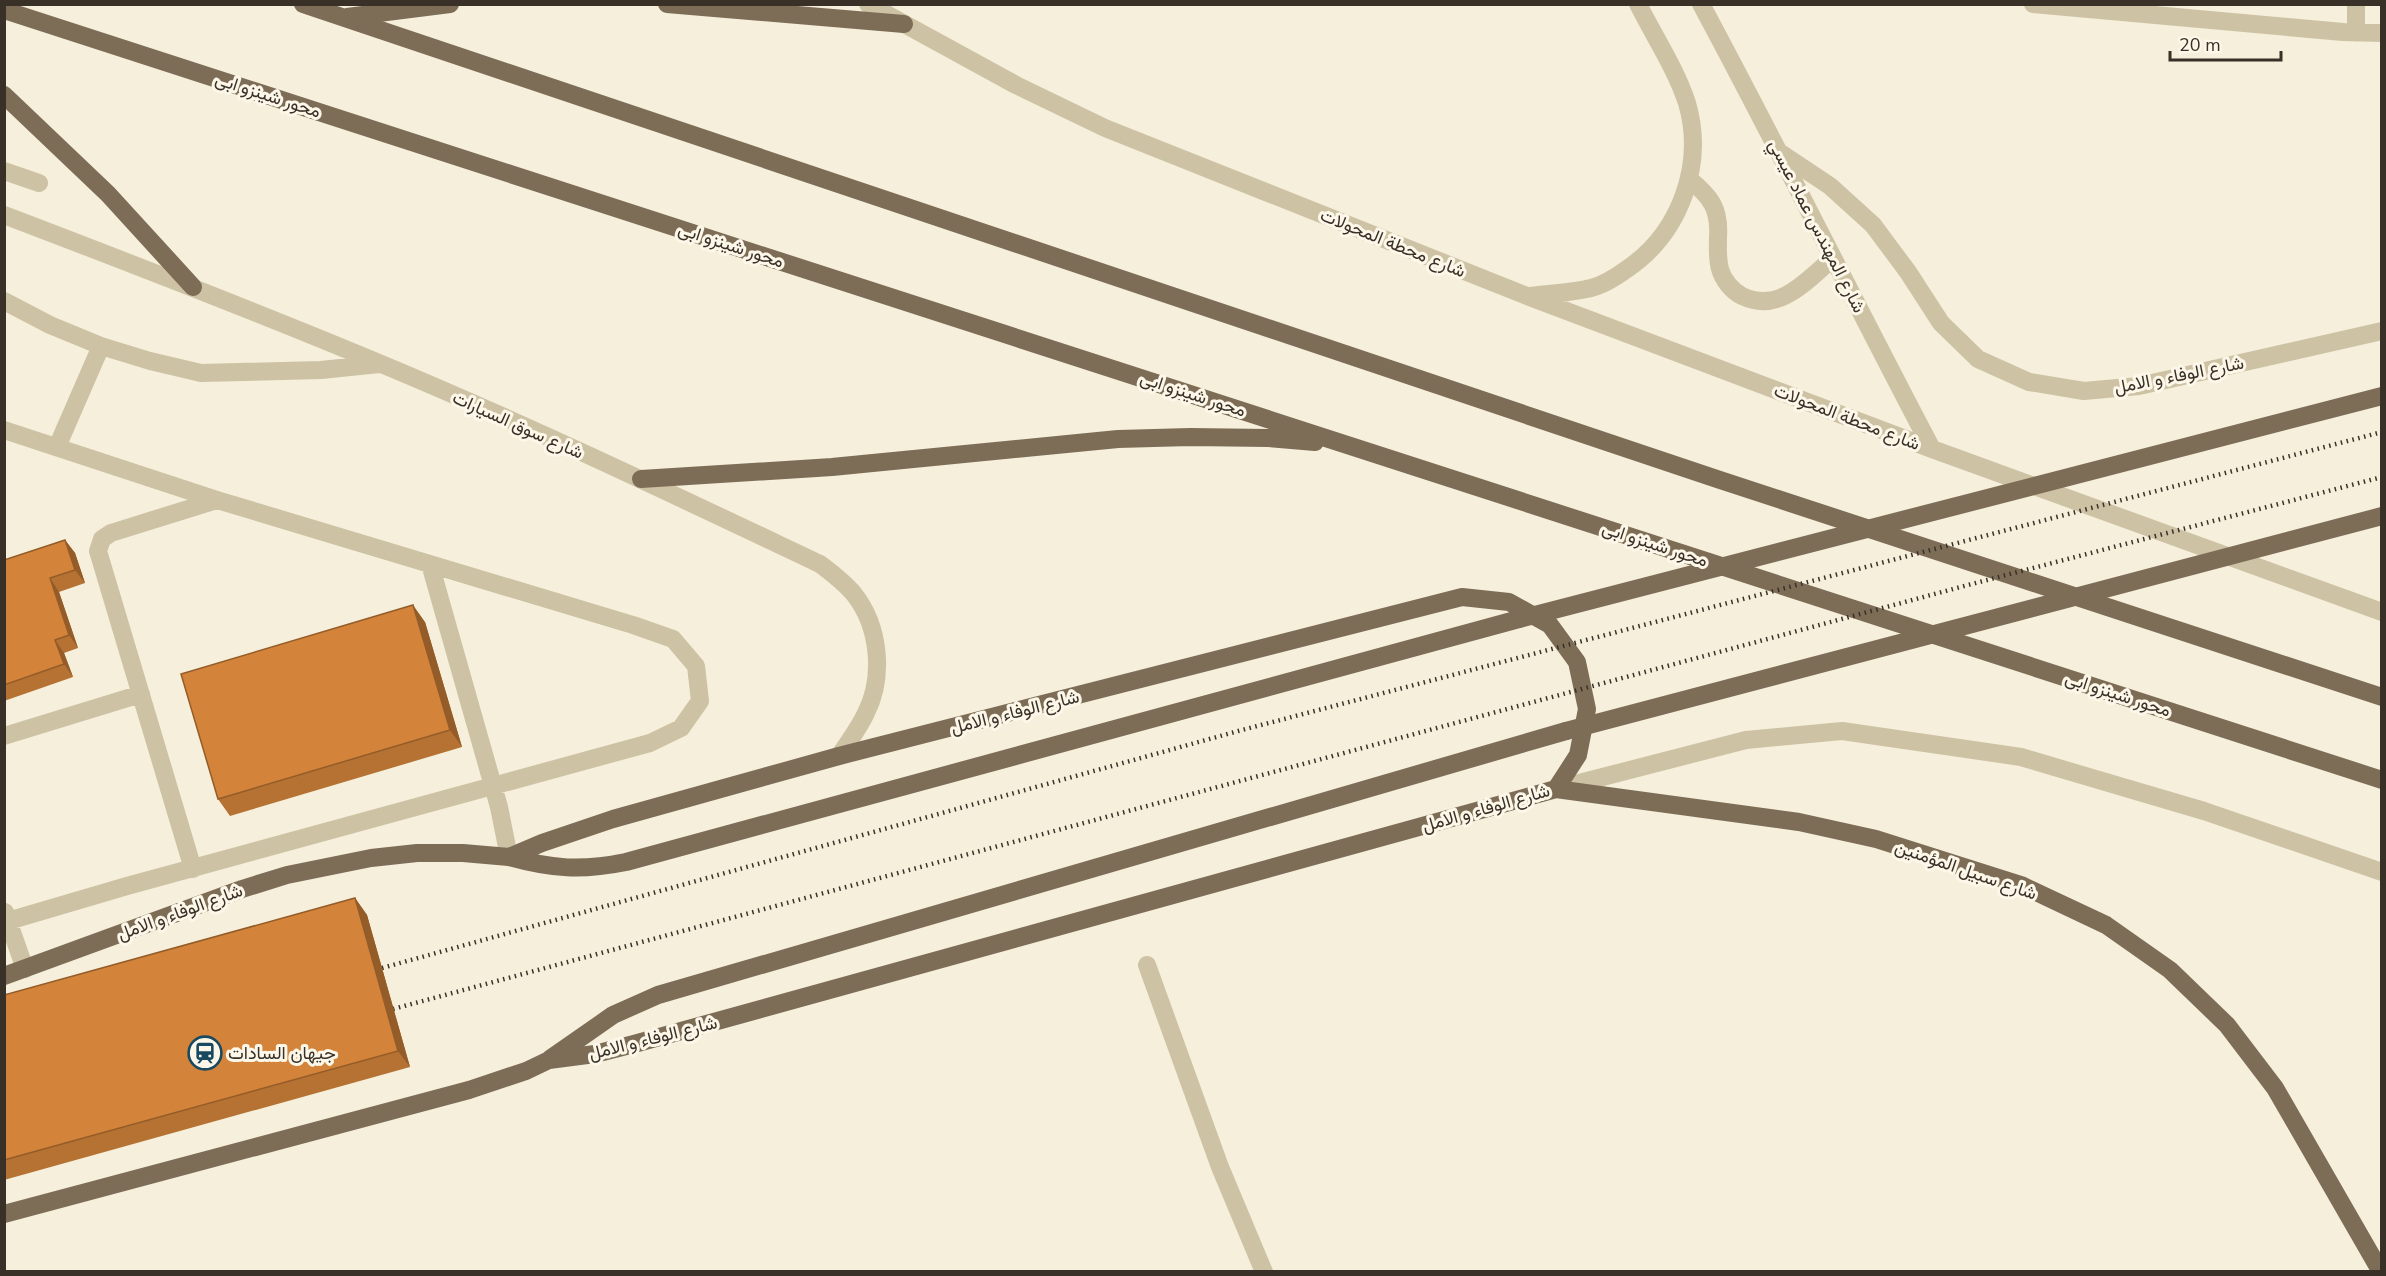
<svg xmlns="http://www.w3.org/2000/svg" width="2386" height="1276" font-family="'Nunito Sans',Vazirmatn,sans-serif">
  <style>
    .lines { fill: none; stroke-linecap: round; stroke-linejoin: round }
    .minor { stroke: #cec2a5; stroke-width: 18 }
    .major { stroke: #7d6d56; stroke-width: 18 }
    .rail { stroke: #393127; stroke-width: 4.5; stroke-dasharray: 1.5 4.5; stroke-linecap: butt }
    .major-bridge { stroke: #7d6d56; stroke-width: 18 }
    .wall { fill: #b57232 }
    .shaded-wall { fill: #945c29 }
    .building { fill: #d3843a; stroke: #945c29; stroke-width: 1.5 }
    .labels { text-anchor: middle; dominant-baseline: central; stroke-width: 6; stroke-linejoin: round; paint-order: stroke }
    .street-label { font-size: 18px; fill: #393127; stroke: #fcf7e8 }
    .poi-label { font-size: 18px; fill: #393127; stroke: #fcf7e8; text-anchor: start }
  </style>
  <rect width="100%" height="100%" fill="#f5efdb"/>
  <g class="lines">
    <path class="minor" d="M868 4 1016 85 1105 128 1527 296 1932 449 2382 612
      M1701 4C1780 151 1854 301 1932 449
      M2033 4 2343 32 2382 33
      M2356 4V33
      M1782 154 1830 186 1873 225 1908 272 1941 323 1978 359 2029 382 2084 391 2139 386 2382 331
      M4 171 39 183
      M1689 179C1710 196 1720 208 1718 237 1718 247 1717 258 1720 269 1723 280 1732 291 1742 296 1779 314 1806 281 1832 259
      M4 215C130 263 255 311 379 363 528 425 674 495 820 564 832 573 844 582 854 594 880 627 884 677 866 713 859 728 848 743 839 756
      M1531 296C1551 293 1572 293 1591 288 1604 285 1616 277 1627 269 1680 233 1705 165 1687 103 1676 69 1654 36 1638 4
      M4 301 50 325 101 346 150 361 201 373 321 370 379 364
      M4 430 217 500 633 625 673 639 696 666 700 701 681 728 650 743 127 886 8 921
      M57 447 101 346
      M430 564 499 807 509 857
      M4 736 141 694
      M1556 789 1746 740 1842 731 2021 757 2204 811 2382 872
      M193 869 98 551 102 539 111 533 217 500
      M5 912 25 969
      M1147 965 1220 1167 1264 1272"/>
    <path class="major" d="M303 4 1717 479 2382 697
      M667 4 904 24
      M4 10 2382 780
      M347 17 450 4
      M4 95 108 194 193 287
      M641 479 832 467 1118 439 1190 437 1268 438 1315 442
      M1556 789 1799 822 1876 839 2021 885 2106 925 2170 970 2227 1025 2275 1088 2381 1272
      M509 857C552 869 582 871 626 862L1519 619
      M4 976 242 889 287 875 371 858 417 853H463L509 857 542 843 613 819 839 756 1462 597 1509 602 1550 625 1577 662 1587 709 1578 755 1556 789 634 1044 595 1054 549 1060 526 1071 469 1090 4 1214
      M550 1059 613 1015 658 995 1566 731"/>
    <path class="rail" d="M382 968 1242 730 2382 432
      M393 1009 1968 585 2382 477"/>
    <path class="major-bridge" d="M1519 619 2382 396
      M1566 731 2382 516"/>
  </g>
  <path class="wall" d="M65 540 75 553 85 583 59 592 78 648 64 653 73 677 4 701V560Z
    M425 622 462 747 230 816 218 799Z
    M355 898 367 915 410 1067 4 1180V995Z"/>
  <path class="shaded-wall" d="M65 540 75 553 85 583 75 570Z
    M50 578 59 592 78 648 69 635Z
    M413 605 425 622 462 747 450 730Z
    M55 640 64 653 73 677 64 664Z
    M355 898 367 915 410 1067 398 1051Z"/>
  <path class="building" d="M65 540 75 570 50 578 69 635 55 640 64 664 4 685V560Z
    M413 605 450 730 218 799 181 674Z
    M355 898 398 1051 4 1160V995Z"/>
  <defs>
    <symbol id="station-ring" viewBox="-11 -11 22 22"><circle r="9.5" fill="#fcf7e8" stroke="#184960" stroke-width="1.5"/><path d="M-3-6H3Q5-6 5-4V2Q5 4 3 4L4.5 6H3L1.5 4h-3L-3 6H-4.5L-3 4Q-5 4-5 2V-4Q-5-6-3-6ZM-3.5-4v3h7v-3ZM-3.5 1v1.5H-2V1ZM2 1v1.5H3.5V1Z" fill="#184960"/></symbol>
  </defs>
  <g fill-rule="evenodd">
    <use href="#station-ring" x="186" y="1034" width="38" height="38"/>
  </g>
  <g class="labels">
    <g class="street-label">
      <text transform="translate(268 95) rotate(18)">محور شينزو ابى</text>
      <text transform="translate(1817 226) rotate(63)">شارع المهندس عماد عيسي</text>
      <text transform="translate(1393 243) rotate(22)">شارع محطة المحولات</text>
      <text transform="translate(731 245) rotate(18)">محور شينزو ابى</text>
      <text transform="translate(2179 375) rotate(-11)">شارع الوفاء و الامل</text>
      <text transform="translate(1193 394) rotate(18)">محور شينزو ابى</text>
      <text transform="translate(1847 417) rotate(21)">شارع محطة المحولات</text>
      <text transform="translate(518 425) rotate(24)">شارع سوق السيارات</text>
      <text transform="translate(1655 544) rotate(18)">محور شينزو ابى</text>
      <text transform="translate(2118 694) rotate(18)">محور شينزو ابى</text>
      <text transform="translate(1015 712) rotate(-14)">شارع الوفاء و الامل</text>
      <text transform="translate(1486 808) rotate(-16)">شارع الوفاء و الامل</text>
      <text transform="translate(1966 870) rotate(19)">شارع سبيل المؤمنين</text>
      <text transform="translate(180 912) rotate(-20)">شارع الوفاء و الامل</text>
      <text transform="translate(653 1038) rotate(-14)">شارع الوفاء و الامل</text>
    </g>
    <g class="poi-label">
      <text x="228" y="1053">جيهان السادات</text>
    </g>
  </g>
  <rect width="2386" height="1276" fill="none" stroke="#393127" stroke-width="12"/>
  <path d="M2170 51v9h111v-9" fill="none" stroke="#393127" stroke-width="3"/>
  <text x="2179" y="51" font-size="18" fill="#393127" stroke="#fcf7e8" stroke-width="4.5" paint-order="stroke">20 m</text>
</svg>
